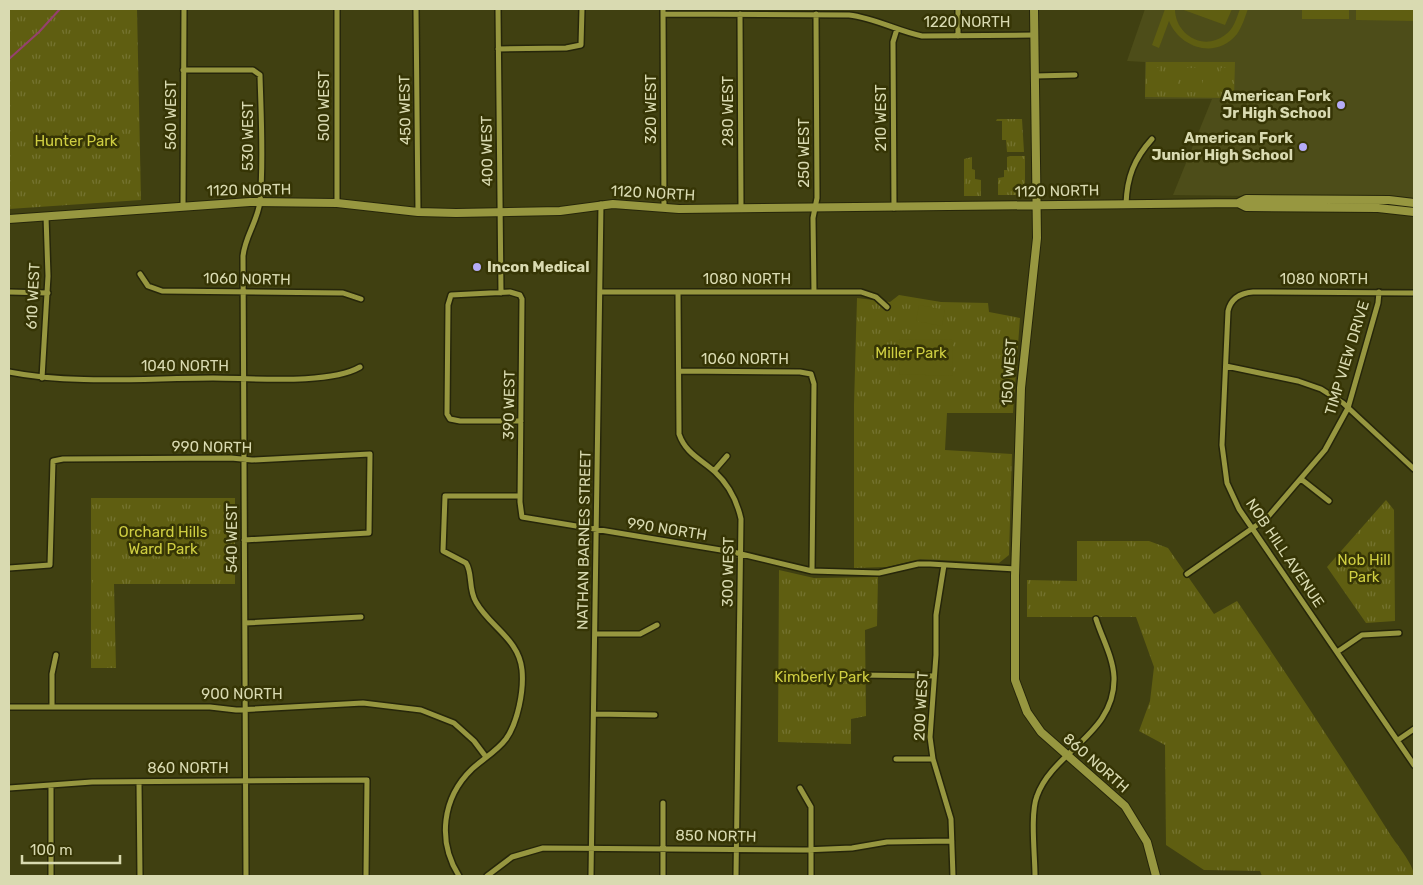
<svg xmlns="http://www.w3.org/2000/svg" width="1423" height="885" font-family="Rubik,sans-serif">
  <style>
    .built { fill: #4d4d19 }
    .grass { fill: url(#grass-tufts) }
    .pitch { fill: #5f5e11 }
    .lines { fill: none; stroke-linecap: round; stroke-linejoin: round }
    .stream { stroke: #96406f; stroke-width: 2 }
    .street-casing { stroke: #26260a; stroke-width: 8 }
    .secondary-casing { stroke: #26260a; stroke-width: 10 }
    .street { stroke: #979740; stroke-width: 5 }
    .secondary { stroke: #979740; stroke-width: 8 }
    .poi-dot { fill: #b5acf8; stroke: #363505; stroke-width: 2 }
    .labels { text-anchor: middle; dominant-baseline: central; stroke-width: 5; stroke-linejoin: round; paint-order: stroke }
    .street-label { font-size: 15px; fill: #d9dab1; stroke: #363505 }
    .poi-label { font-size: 15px; font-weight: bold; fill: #d9dab1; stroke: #363505; text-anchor: end }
    .park-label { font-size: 15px; fill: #cfce41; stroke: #363505 }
  </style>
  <defs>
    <pattern id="grass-tufts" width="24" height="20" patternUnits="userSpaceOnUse" patternTransform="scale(1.25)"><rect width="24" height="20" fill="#5f5e11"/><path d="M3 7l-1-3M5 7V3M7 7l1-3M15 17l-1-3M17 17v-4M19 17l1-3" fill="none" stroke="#757431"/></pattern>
  </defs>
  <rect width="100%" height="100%" fill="#404011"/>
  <path class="built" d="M1145 9H1414V198L1173 195 1212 99H1145V62L1127 61Z"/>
  <path class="grass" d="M9 9H137L141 200 9 209Z
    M1146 62H1235L1234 98 1145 97Z
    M997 119H1022L1024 152H1007L1006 140H1002V121H996Z
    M1010 156H1025V191L1020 195H998V178L1004 177V170H1007V157Z
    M972 157V169L975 170V179L981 180V196H964V159Z
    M899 295 941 302 988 303 989 312 1020 318 1013 413H947L945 450 1012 454 1009 555 999 563 920 559 887 567 854 568V405L857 298 890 302Z
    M91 498H235V584H114L116 668H91Z
    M1386 500 1394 510 1395 621 1366 623 1327 567Z
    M1077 541H1149L1168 548 1214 614 1237 601C1289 677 1339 753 1388 831 1395 843 1414 864 1414 876H1262L1260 871 1204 870 1166 845 1165 745 1139 731 1150 701 1154 667 1136 617H1027V580L1077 581Z
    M779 570 814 578 878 577 877 626 865 630 866 716 851 719V744L778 742Z"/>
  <path class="pitch" d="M1165 9H1175C1175 34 1203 52 1225 35 1234 29 1236 19 1240 9H1248C1245 17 1242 27 1237 34 1216 60 1180 48 1169 21L1159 48 1152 45Z
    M1181 9H1232L1225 25Z
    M1302 9H1349V19H1302Z
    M1356 9H1414L1413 21 1356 20Z
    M1148 68H1159V91H1148Z
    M1166 68H1177V91H1166Z
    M1185 68H1196V92H1185Z
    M1203 68H1214V92H1203Z
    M1221 68H1232V92H1221Z
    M919 305 945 310 942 326 916 321Z
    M900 339 953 340 952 376 899 374Z
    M93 572H114V584H93Z"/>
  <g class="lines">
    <path class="stream" d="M9 59 39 32 60 9"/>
    <defs>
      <path id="street" d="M337 9V203
        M416 9 418 212
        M498 9 501 293
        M663 9 664 208
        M958 9V36
        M663 14 849 15C875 18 897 31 922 36L1034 35
        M740 14 741 209
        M498 49 566 48 581 45 582 9
        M183 70H253L260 75C261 114 264 163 260 201 258 221 245 236 243 256L246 876
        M1035 76 1075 75
        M1126 204C1127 177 1134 159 1152 139
        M183 206 184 9
        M894 208 893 42 897 29
        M140 274 148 286 162 291 343 293 361 299
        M9 292 48 293
        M601 292H861L876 297 887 307
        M678 292 679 434C686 454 701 459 715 472 729 485 737 501 741 519L736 876
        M814 292 813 218 817 198 816 14
        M1414 293 1253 292C1241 293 1231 298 1228 311L1222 445 1227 483 1239 509 1414 765
        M1226 366 1298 381 1321 389 1343 403 1414 469
        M679 371 800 372 811 374 814 384 812 571
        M9 372C75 385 146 378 213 378 251 378 329 385 360 367
        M42 378 48 276 46 216
        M521 421H460L450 419 447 414 448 305 451 295 510 292 520 295 522 299 520 502 522 517 733 552 812 571 879 573 918 564H930L1016 569
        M714 471 727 456
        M1301 479 1329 501
        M944 565 936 615V655L930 737 933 759 951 819 953 876
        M9 568 50 565 53 461 63 459 231 458 252 460 370 454 369 533 244 540
        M1187 574 1267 518 1325 450 1348 408 1378 303 1379 292
        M245 623 361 617
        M595 634H640L657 625
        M1337 652 1362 635 1399 633
        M857 675 934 676
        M9 707H210L236 710 363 703 421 710 454 723 474 741 486 757
        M52 707V674L56 655
        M594 714 655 715
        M1398 740 1414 729
        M896 759H933
        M139 782 140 876
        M9 788 92 782 367 780 366 876
        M800 788 811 807V876
        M51 876V785
        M459 876C437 841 442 798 472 769 483 759 497 751 506 739 518 722 524 690 522 670 519 639 490 627 476 602 468 589 473 573 466 563L443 551 445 496H520
        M487 876 512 857 543 848 803 850 852 848 887 842 952 841
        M591 876 601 204
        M663 876V803
        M1035 876C1035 856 1030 813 1037 796 1053 751 1116 734 1114 677 1113 657 1102 638 1096 619"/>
      <path id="secondary" d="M1034 9 1037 238 1021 388 1015 576V680L1027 712 1041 732 1125 806 1147 842 1156 876
        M1238 203 1246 199 1389 200 1414 203
        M9 219 250 202 337 203 418 212 456 213 560 211 613 204 679 209 1238 203 1246 207 1378 208 1414 212"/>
    </defs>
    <use href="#street" class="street-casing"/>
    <use href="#secondary" class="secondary-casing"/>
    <use href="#street" class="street"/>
    <use href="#secondary" class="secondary"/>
  </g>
  <g class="poi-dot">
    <circle cx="1341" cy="105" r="5"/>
    <circle cx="1303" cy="147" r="5"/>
    <circle cx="477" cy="267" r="5"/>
  </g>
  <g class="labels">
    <g class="street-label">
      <text x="967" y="22">1220 NORTH</text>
      <text transform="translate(324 106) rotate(-90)">500 WEST</text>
      <text transform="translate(651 109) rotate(-90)">320 WEST</text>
      <text transform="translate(405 110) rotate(-91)">450 WEST</text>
      <text transform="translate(728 111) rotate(-90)">280 WEST</text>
      <text transform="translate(171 115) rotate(-90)">560 WEST</text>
      <text transform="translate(881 118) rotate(-90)">210 WEST</text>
      <text transform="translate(248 136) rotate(-90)">530 WEST</text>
      <text transform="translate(487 151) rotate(-91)">400 WEST</text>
      <text transform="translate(804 153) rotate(-90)">250 WEST</text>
      <text transform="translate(249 190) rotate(-1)">1120 NORTH</text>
      <text transform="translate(1057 191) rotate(-1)">1120 NORTH</text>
      <text transform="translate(653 193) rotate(3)">1120 NORTH</text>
      <text transform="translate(247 279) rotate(1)">1060 NORTH</text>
      <text x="747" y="279">1080 NORTH</text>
      <text x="1324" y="279">1080 NORTH</text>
      <text transform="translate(33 296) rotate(-87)">610 WEST</text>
      <text transform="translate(1347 358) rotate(-73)">TIMP VIEW DRIVE</text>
      <text x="745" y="359">1060 NORTH</text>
      <text x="185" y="366">1040 NORTH</text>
      <text transform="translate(1009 372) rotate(-86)">150 WEST</text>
      <text transform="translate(509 405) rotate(-89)">390 WEST</text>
      <text transform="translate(212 447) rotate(1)">990 NORTH</text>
      <text transform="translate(667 529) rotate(9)">990 NORTH</text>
      <text transform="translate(232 538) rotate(-90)">540 WEST</text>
      <text transform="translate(584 540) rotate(-89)">NATHAN BARNES STREET</text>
      <text transform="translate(1285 553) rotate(56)">NOB HILL AVENUE</text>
      <text transform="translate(728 572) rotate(-89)">300 WEST</text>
      <text x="242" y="694">900 NORTH</text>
      <text transform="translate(921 706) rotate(-87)">200 WEST</text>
      <text transform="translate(1096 763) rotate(41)">860 NORTH</text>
      <text x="188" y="768">860 NORTH</text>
      <text transform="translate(716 836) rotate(1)">850 NORTH</text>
    </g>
    <g class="poi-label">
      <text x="1331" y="96">American Fork<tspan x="1331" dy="17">Jr High School</tspan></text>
      <text x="1293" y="138">American Fork<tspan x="1293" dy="17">Junior High School</tspan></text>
      <text x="487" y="267" text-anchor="start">Incon Medical</text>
    </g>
    <g class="park-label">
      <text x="76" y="141">Hunter Park</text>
      <text x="911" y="353">Miller Park</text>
      <text x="163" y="532">Orchard Hills<tspan x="163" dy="17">Ward Park</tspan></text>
      <text x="1364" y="560">Nob Hill<tspan x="1364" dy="17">Park</tspan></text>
      <text x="822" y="677">Kimberly Park</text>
    </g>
  </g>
  <rect width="1423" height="885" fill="none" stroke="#d9dab1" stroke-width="20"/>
  <path d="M22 855v8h98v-8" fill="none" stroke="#d9dab1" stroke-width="2.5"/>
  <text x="30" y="855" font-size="15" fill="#d9dab1" stroke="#363505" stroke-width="4" paint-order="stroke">100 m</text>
</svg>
